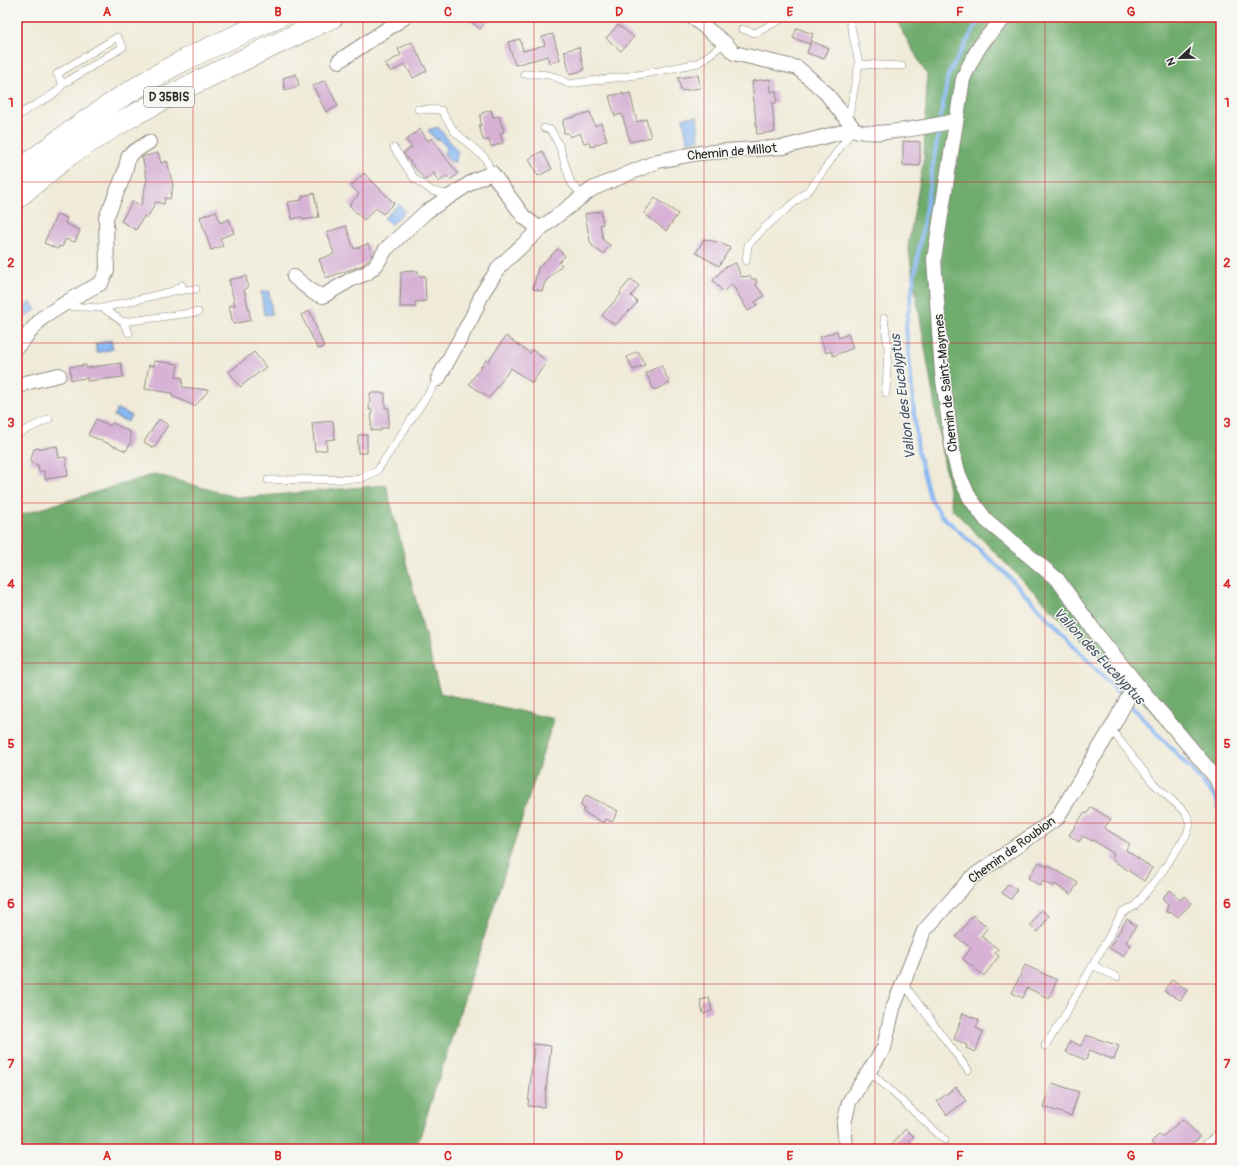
<svg xmlns="http://www.w3.org/2000/svg" width="1238" height="1166" font-family="Pangolin,sans-serif">
  <style>
    .forest { fill: #70ac6d; stroke: #4e6c4c }
    .water { fill: #88b7f3; stroke: #5a718f }
    .lines { fill: none; stroke-linecap: round; stroke-linejoin: round }
    .stream { stroke: #88b7f3; stroke-width: 4 }
    .building { fill: #d7b2d5 }
    .lane-casing { stroke: #8e8b82; stroke-width: 8 }
    .street-casing { stroke: #8e8b82; stroke-width: 16 }
    .primary-casing { stroke: #8e8b82; stroke-width: 22 }
    .lane { stroke: #fff; stroke-width: 7 }
    .street { stroke: #fff; stroke-width: 14 }
    .primary { stroke: #fff; stroke-width: 21 }
    .grid { fill: none; stroke: #d62828; stroke-width: 1; stroke-opacity: 0.55 }
    .labels { text-anchor: middle; dominant-baseline: central; stroke-width: 3; stroke-linejoin: round; paint-order: stroke }
    .shield { fill: #f6f6f2; stroke: #686867; stroke-width: 1 }
    .shield-label { font-size: 12px; font-weight: bold; fill: #2b2b2b }
    .street-label { font-size: 13px; fill: #2b2b2b; stroke: #f6f6f2 }
    .water-label { font-size: 14px; font-style: italic; fill: #475567; stroke: #f6f6f2 }
    .neatline { fill: none; stroke: #d62828; stroke-width: 1.5 }
    .grid-label { font-size: 13px; text-anchor: middle; font-weight: bold; fill: #d62828 }
  </style>
  <rect width="100%" height="100%" fill="#f6f6f2"/>
  <filter id="ink" filterUnits="userSpaceOnUse"><feTurbulence type="fractalNoise" baseFrequency=".025" numOctaves="2"/><feDisplacementMap in="SourceGraphic" scale="8" xChannelSelector="R" yChannelSelector="G"/><feConvolveMatrix kernelMatrix="1 2 1 2 8 2 1 2 1" color-interpolation-filters="sRGB"/></filter>
  <filter id="wash" filterUnits="userSpaceOnUse"><feTurbulence type="fractalNoise" baseFrequency=".012" numOctaves="4" result="noise"/><feDisplacementMap in="SourceGraphic" scale="16" xChannelSelector="R" yChannelSelector="G"/><feGaussianBlur stdDeviation="0.9" result="paint"/><feColorMatrix in="noise" values="0 0 0 0 0 0 0 0 0 0 0 0 0 0 0 0 0 1.4 0 .05"/><feComposite in="paint" operator="in"/></filter>
  <g filter="url(#wash)">
    <rect width="100%" height="100%" fill="#f0ebd8"/>
    <path class="forest" d="M894 17H1221V781L952 509 908 246 924 158 927 75Z
      M155 474 239 498 386 485 440 693 554 719 416 1149H17V516Z"/>
    <path class="water" d="M697 116 699 140 687 141 683 118Z
      M438 127 458 152 455 162 450 161 444 153 447 148 440 140 435 139 428 130Z
      M399 204 405 211 391 225 384 218Z
      M269 291 272 314 264 315 261 292Z
      M31 302 36 310 17 322V311Z
      M111 340 113 349 97 353 95 344Z
      M117 409 131 415 128 422 114 416Z"/>
    <g class="lines">
      <path class="stream" d="M983 17 976 25 948 75 906 326 918 452 930 498 941 515 1004 572 1189 767 1216 798 1221 815"/>
    </g>
    <g id="blocks">
      <path class="building" d="M465 17H490L480 29Z
        M618 25 634 37 621 51 606 38Z
        M797 28 813 34 810 44 793 38Z
        M553 34 560 60 549 63 548 56 515 65 508 42 520 39 523 51 545 45 542 37Z
        M811 41 829 48 824 59 807 53Z
        M412 42 427 71 413 78 405 64 391 72 385 64 401 55 398 49Z
        M579 47 584 70 570 74 564 51Z
        M296 74 299 86 285 90 283 78Z
        M698 75 700 88 681 91 678 78Z
        M770 79 771 92 776 91 777 103H772L775 132 757 134 752 81Z
        M325 80 338 106 326 112 313 86Z
        M623 93V95L630 93 637 122 646 119 651 137 630 142 622 114 615 116 609 96Z
        M491 110 493 117 499 116 504 132 500 133 503 143 491 147 489 140H483L479 125H481L480 116 482 113Z
        M590 112 595 126 601 123 607 140 591 147 589 142 584 143 580 133 570 137 568 133H564L563 120Z
        M420 129 428 141 431 138 458 174 450 180 447 176 438 182 434 173 425 180 403 153 412 147 406 140Z
        M903 141 920 142V166L903 165Z
        M542 151 552 169 538 176 529 159Z
        M158 153 161 163 167 161 173 186 170 199 165 198 164 204 156 202 147 218 144 216 136 230 121 221 133 201 141 206 147 179 142 157Z
        M364 173 394 203 383 214 376 208 364 220 349 205 359 194 351 186Z
        M314 193 319 217 303 220 302 217 292 219 288 202 302 200V196Z
        M655 198 678 214 666 231 644 213Z
        M216 211 220 223 229 219 234 233 220 238 223 246 211 250 200 217Z
        M601 211 603 224 600 225 603 240 610 245 603 254 593 247 590 241 585 214Z
        M57 214 67 218 65 223 80 230 75 242 66 239 62 247 59 246 58 249 44 243Z
        M346 226 354 249 368 244 372 255 363 265 326 278 319 259 334 254 327 232Z
        M704 239 721 243 730 248 719 266 696 253Z
        M558 249 565 256 559 262 562 265 545 282 542 291 533 289 538 268Z
        M736 263 741 277 750 276 752 279H756V285L764 296 755 302 757 305 748 311 732 284 723 292 713 280 725 267Z
        M418 271V276H425L426 301 415 302 416 307H400L401 272Z
        M246 276 248 288 244 289 251 320 233 324 229 306 235 305 229 280Z
        M631 279 639 286 631 296 637 301 636 304 615 325 602 315 621 294 620 292Z
        M310 311 324 347 318 349 301 315Z
        M837 331 839 338 848 334 853 348 833 356 831 351 826 353 820 337Z
        M506 336 530 353 532 350 547 361 532 383 511 368 489 398 469 384 486 360 488 362Z
        M638 351 645 365 633 370 627 357Z
        M254 352 266 367 240 387 229 372Z
        M154 361 178 364 176 377 183 378 182 387 209 390 195 406 172 396V393L145 389 149 365 154 366Z
        M121 363 123 377 87 381V378L71 380 70 367 86 365V368Z
        M661 365 670 383 654 390 646 373Z
        M370 393H385V408H389L388 428H381V431L371 430 372 410H369Z
        M96 419 110 426 112 423 130 432 131 442 126 451 88 435Z
        M159 419 168 425 154 448 144 442Z
        M333 421 335 439 326 440 327 450 315 451 312 423Z
        M358 435H367V453H358Z
        M57 446 59 458 66 457 68 476 45 479 44 471 39 472 38 465 30 462 34 449Z
        M586 795 618 811 612 822 606 819 604 823 583 812 585 808 580 805Z
        M1091 807 1111 819 1104 828 1130 844 1126 850 1152 868 1144 881 1111 859 1114 854 1093 840 1092 841 1083 836 1079 842 1069 835 1084 813 1087 814Z
        M1039 862 1047 867 1048 865 1078 883 1071 894 1054 884 1053 887 1043 881 1040 886 1028 878Z
        M1008 884 1017 890 1011 899 1002 893Z
        M1170 890 1180 900 1184 896 1192 903 1178 917 1173 913 1166 912 1168 904 1162 898Z
        M1041 910 1049 916 1038 932 1030 926Z
        M973 915 988 927 981 936 998 949 995 953 999 956 984 976 963 959 971 948 956 937Z
        M1127 919 1136 926 1126 942 1131 945 1123 956 1109 948Z
        M1025 965 1057 980 1049 998 1027 988 1023 998 1012 993Z
        M1172 979 1187 990 1181 1000 1164 991Z
        M709 998 712 1011 703 1014 700 1000Z
        M963 1013 979 1020 976 1028 983 1032 975 1052 966 1048 967 1045 954 1039Z
        M1086 1035 1119 1046 1114 1060 1090 1050 1086 1060 1066 1052 1070 1041 1081 1046Z
        M534 1044 551 1046 544 1107 528 1106Z
        M1052 1083 1079 1092 1071 1116 1044 1107Z
        M956 1087 966 1101 947 1115 937 1101Z
        M1183 1119 1200 1137 1185 1149H1158L1151 1142 1159 1135 1162 1137Z
        M905 1129 914 1136 909 1142 918 1149H889Z"/>
    </g>
  </g>
  <g filter="url(#ink)">
    <use href="#blocks" fill-opacity="0" stroke="#8e8b82" stroke-width="1"/>
    <g class="lines">
      <defs>
        <path id="lane" d="M742 29 755 33 786 17
          M859 64 902 66
          M524 74C543 74 552 73 568 84L644 74 698 63 725 43
          M418 109 441 110 454 131 485 158 492 173
          M17 117C30 104 53 100 63 84L123 47 117 37 57 74 63 84
          M848 121 859 64 849 17
          M544 128 551 130 559 145 571 183 583 196
          M394 148 414 178 432 191 451 195
          M746 261 748 245 764 228 810 189 852 131
          M174 291 196 289
          M63 306 103 308 173 291 182 285
          M103 308 123 322 129 333
          M884 318 888 348 886 393
          M123 322 198 312
          M17 434 49 419
          M268 480 360 479 377 471 438 379
          M1094 966 1117 977
          M903 983 968 1070
          M1045 1046 1062 1020 1122 913 1135 906 1162 872 1187 834 1190 824 1186 813 1153 783 1111 729
          M869 1071 945 1140
          M1201 1149 1221 1131"/>
        <path id="street" d="M692 17 725 43 734 53 798 68 826 93 854 129
          M1006 17C984 37 975 51 963 79L934 259 942 372 953 453 959 475 970 498 986 520 1058 580 1099 637 1136 683 1216 778 1221 788
          M339 61 405 17
          M294 277 314 293 323 296 352 279 367 273 376 265 386 249 426 212 475 180 492 173 524 217 540 229
          M17 347 42 318 75 297 101 283 107 271 106 218 124 175 129 155 149 142
          M438 379 472 317 483 292 500 266 540 229 592 189 658 161 699 153 784 147 854 129C868 139 935 125 955 121
          M17 388 25 383 59 375
          M846 1149 844 1124 849 1102 884 1048 893 1008 924 931 971 878 1057 818 1111 729 1136 683"/>
        <path id="primary" d="M17 172C68 132 121 94 179 63 211 46 245 32 278 17
          M17 198 69 155 130 117 191 85 333 17"/>
      </defs>
      <use href="#lane" class="lane-casing"/>
      <use href="#street" class="street-casing"/>
      <use href="#primary" class="primary-casing"/>
      <use href="#lane" class="lane"/>
      <use href="#street" class="street"/>
      <use href="#primary" class="primary"/>
    </g>
  </g>
  <path class="grid" d="M193 17V1149M363 17V1149M534 17V1149M704 17V1149M875 17V1149M1045 17V1149M17 182H1221M17 343H1221M17 503H1221M17 663H1221M17 823H1221M17 984H1221"/>
  <g class="labels">
    <rect class="shield" x="144" y="87" width="50" height="20" rx="3"/>
    <g class="shield-label">
      <text x="169" y="97">D 35BIS</text>
    </g>
    <g class="street-label">
      <text transform="translate(732 152) rotate(-5)">Chemin de Millot</text>
      <text transform="translate(946 383) rotate(-96)">Chemin de Saint-Maymes</text>
      <text transform="translate(1012 850) rotate(-36)">Chemin de Roubion</text>
    </g>
    <g class="water-label">
      <text transform="translate(903 397) rotate(-97)">Vallon des Eucalyptus</text>
      <text transform="translate(1099 656) rotate(47)">Vallon des Eucalyptus</text>
    </g>
  </g>
  <rect width="1238" height="1166" fill="none" stroke="#f6f6f2" stroke-width="44"/>
  <g transform="translate(1180 58) rotate(248)" stroke="#f6f6f2" stroke-width="3" paint-order="stroke">
  <path d="M0-3L7 15L0 10L-7 15Z" fill="#2b2b2b"/>
  <text y="-6" font-size="11" font-weight="bold" text-anchor="middle" fill="#2b2b2b">N</text>
  </g>
  <rect x="22" y="22" width="1194" height="1122" class="neatline"/>
  <g class="grid-label">
    <text x="107" y="16">A</text>
    <text x="278" y="16">B</text>
    <text x="448" y="16">C</text>
    <text x="619" y="16">D</text>
    <text x="790" y="16">E</text>
    <text x="960" y="16">F</text>
    <text x="1131" y="16">G</text>
    <text x="11" y="107">1</text>
    <text x="1227" y="107">1</text>
    <text x="11" y="267">2</text>
    <text x="1227" y="267">2</text>
    <text x="11" y="427">3</text>
    <text x="1227" y="427">3</text>
    <text x="11" y="588">4</text>
    <text x="1227" y="588">4</text>
    <text x="11" y="748">5</text>
    <text x="1227" y="748">5</text>
    <text x="11" y="908">6</text>
    <text x="1227" y="908">6</text>
    <text x="11" y="1068">7</text>
    <text x="1227" y="1068">7</text>
    <text x="107" y="1160">A</text>
    <text x="278" y="1160">B</text>
    <text x="448" y="1160">C</text>
    <text x="619" y="1160">D</text>
    <text x="790" y="1160">E</text>
    <text x="960" y="1160">F</text>
    <text x="1131" y="1160">G</text>
  </g>
</svg>
